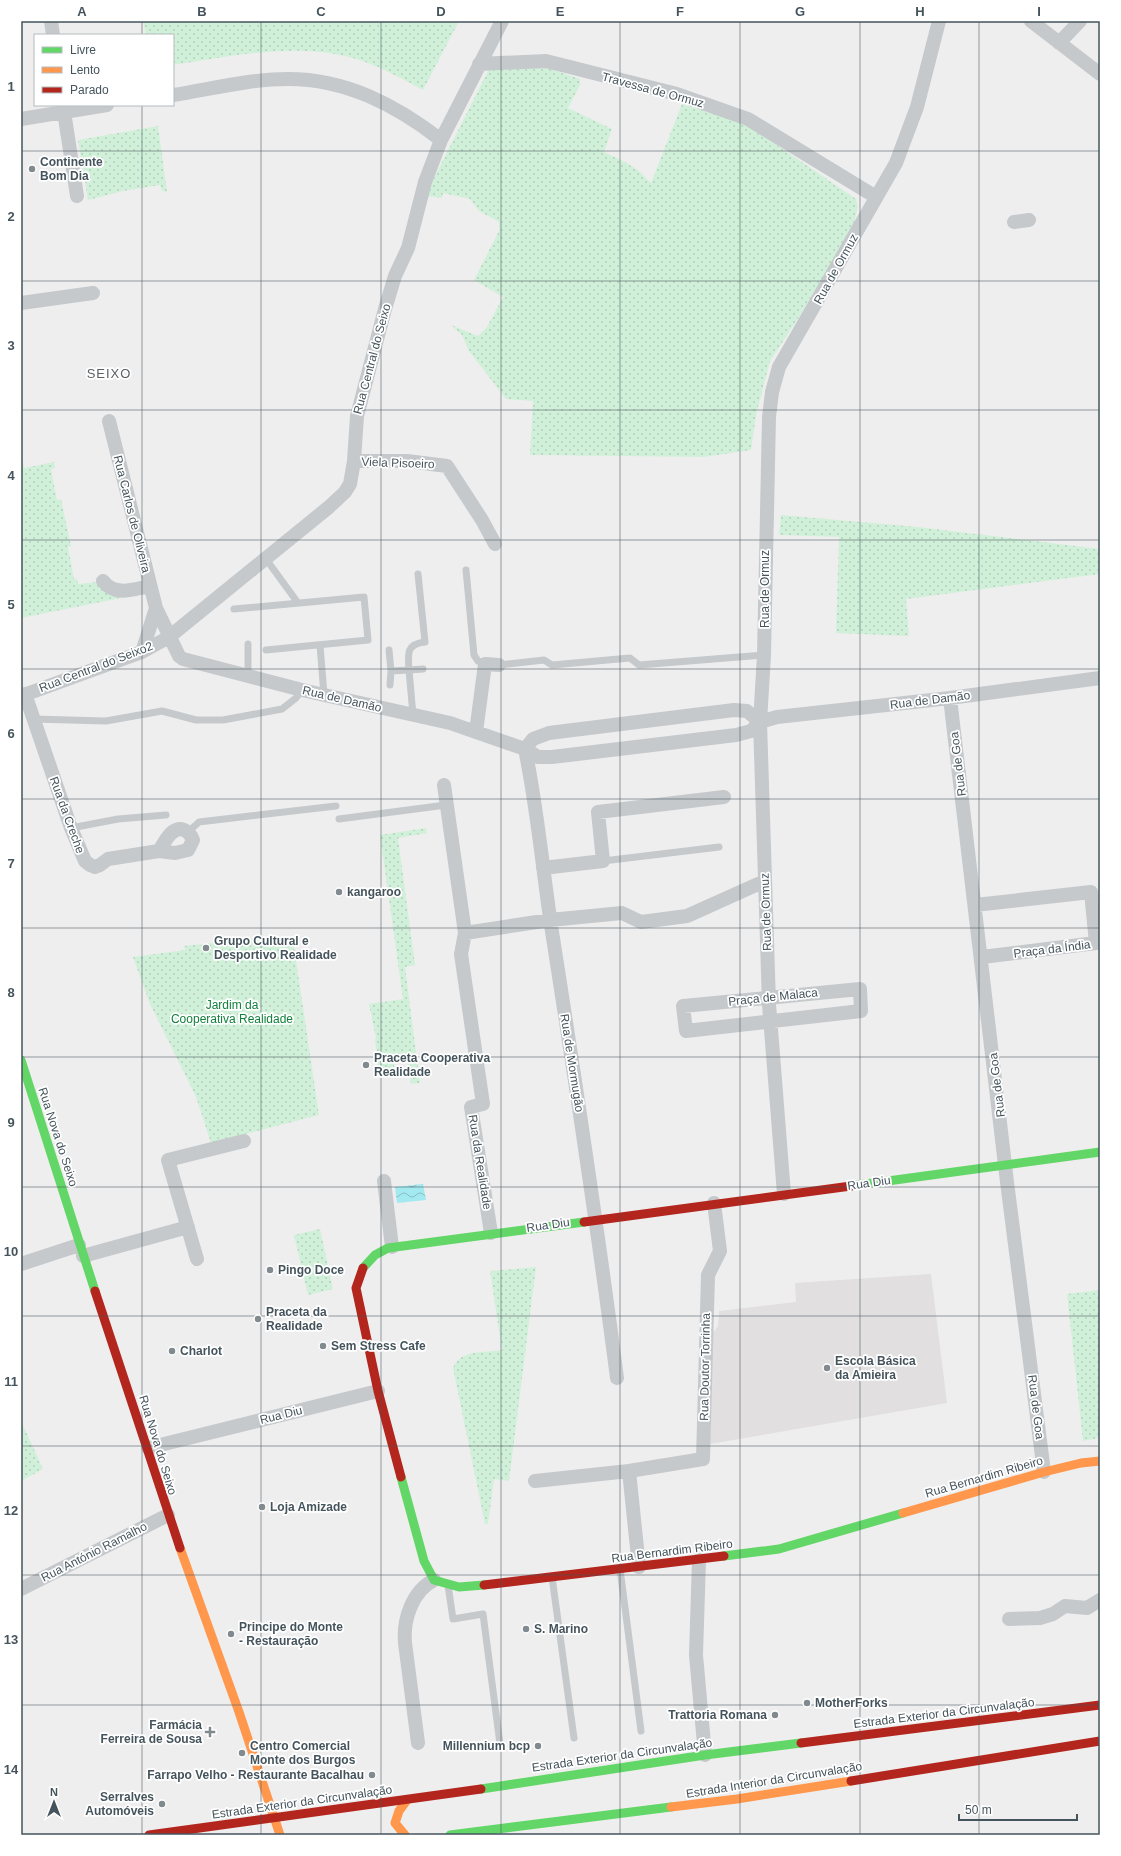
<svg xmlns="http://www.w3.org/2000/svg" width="1121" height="1856" font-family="Helvetica,sans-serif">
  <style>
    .education { fill: #e1dfe0 }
    .green { fill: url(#green-dots) }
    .water { fill: url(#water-waves) }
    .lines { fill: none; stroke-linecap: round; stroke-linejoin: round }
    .lane { stroke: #c5c9cc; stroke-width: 7 }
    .street { stroke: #c5c9cc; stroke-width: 14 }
    .fast { stroke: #63d668; stroke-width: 9 }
    .slow { stroke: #ff974d; stroke-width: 9 }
    .jam { stroke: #b3261e; stroke-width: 9 }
    .grid { fill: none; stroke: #45545c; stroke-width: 1; stroke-opacity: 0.55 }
    .poi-dot { fill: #808a8f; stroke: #fff; stroke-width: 1.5 }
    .labels { text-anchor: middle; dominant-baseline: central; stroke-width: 3.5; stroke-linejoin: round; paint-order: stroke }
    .street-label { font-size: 12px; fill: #45545c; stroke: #fff }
    .poi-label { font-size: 12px; font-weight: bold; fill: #45545c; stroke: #fff; text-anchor: start }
    .park-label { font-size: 12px; fill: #11813c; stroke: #fff }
    .neighbourhood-label { font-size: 13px; letter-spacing: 1px; fill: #5a5f63; stroke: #fff }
    .neatline { fill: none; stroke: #45545c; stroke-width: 1.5 }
    .grid-label { font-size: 13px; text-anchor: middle; font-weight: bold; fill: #45545c }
  </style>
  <defs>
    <pattern id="green-dots" width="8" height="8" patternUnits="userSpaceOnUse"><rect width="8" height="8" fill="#d1f0d9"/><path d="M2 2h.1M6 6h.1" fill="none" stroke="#b5d0bd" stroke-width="1.8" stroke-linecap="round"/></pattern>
    <pattern id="water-waves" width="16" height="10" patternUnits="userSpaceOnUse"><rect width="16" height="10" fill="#a3e9f0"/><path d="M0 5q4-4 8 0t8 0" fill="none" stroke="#87bfc6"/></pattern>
  </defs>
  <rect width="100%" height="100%" fill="#efeeee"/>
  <path class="education" d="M931 1274 947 1403 710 1444 712 1334 718 1326 719 1311 796 1302 795 1283Z"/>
  <path class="green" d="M143 21H459L423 90C403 79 384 69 363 61 301 40 235 56 173 65V35H146Z
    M542 66 580 79V85L568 108 612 129 604 152 625 162 638 170 651 183 682 104 741 122 761 134 856 199 858 206 854 224 824 279 812 295 799 317 770 361 756 415 751 450 704 457 530 455 533 401 506 399 469 351 462 335 451 325 478 336 487 327 503 297 474 280 499 231V222L479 211 470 199 443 193 442 198 425 196 489 69Z
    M158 126 167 192 162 191 160 185 123 191 88 200 78 140Z
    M21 454 24 468 54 462 55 468 51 469 57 500 61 499 71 546 68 547 74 579H77L78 584 97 582 121 593V598L21 618Z
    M781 515 918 527 1100 549V574L906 599 909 636 836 633 839 537 779 535Z
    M426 828 427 833 398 838 415 965 405 967 420 1083 411 1084 406 1053 393 1055 395 1074 379 1076 375 1039 376 1038 369 1004 403 999 380 835Z
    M271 937V943L293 940 319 1115 211 1143 196 1097 150 1004 133 957 185 950 184 946Z
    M320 1229 333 1289 308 1295 294 1235Z
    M536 1267 509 1481 494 1479 488 1524H485L453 1368C460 1349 485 1353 502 1350L490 1271Z
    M1100 1290V1438L1083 1441 1067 1294Z
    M21 1421 43 1469 21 1481Z"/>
  <path class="water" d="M423 1184 426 1200 397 1203 395 1187Z"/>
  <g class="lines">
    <path class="lane" d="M266 559 298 603
      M466 570 474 655 478 661 485 664
      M418 574 425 642C406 644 408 654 409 670L423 669
      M234 609 364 597 368 640 266 650
      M248 644V676
      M320 645 324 695
      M389 650 391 671 390 685
      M499 665 544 660 552 665 630 658 639 665 764 655
      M391 671 409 670 413 715
      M33 719 106 721 162 711 196 720H223L282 709 296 698 302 690
      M339 819 446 805
      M71 828 118 819 166 815
      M188 832 199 822 336 806
      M603 861 719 847
      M620 1569 641 1731
      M552 1577 574 1738
      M448 1585 453 1619 483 1614 500 1744"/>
    <path class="street" d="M51 21 53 35
      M1031 21 1100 74
      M1059 43 1080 21
      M479 64 546 61 677 94 748 119 876 197
      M173 95C211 89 250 79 288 79 346 79 396 105 441 140
      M63 105 77 196
      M21 119 107 105
      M1014 222 1029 220
      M21 303 93 293
      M109 421 156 608 179 656 183 659 302 690 450 723 525 749 538 757H552L736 735 751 731 760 722 777 717 950 698 1100 678
      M354 461H407L447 466 482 520 495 544
      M103 581C115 597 134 589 150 586
      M142 652 156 608
      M25 694 71 828 85 861 90 865 95 867 100 865 108 859 159 851C164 843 172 825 184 830 189 832 191 835 193 840L188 850 175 853 159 851
      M21 696 142 652 169 637 329 507 345 492 350 484 354 461 357 416 385 309 395 276 408 248 425 182 441 140 502 21
      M950 698 1007 1182 1044 1472
      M476 732 485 664 499 665
      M525 749C538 811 543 875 553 938 576 1085 598 1231 617 1378
      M525 749 533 739 549 733 734 710 747 711 760 722
      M444 785 465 933 461 954 483 1104 471 1107 491 1233
      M543 868 603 861 598 812 724 797
      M975 905 1091 892 1096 943 982 957
      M465 933 550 920 622 913 641 922 687 916 765 881
      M860 989 861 1011 686 1031 683 1006Z
      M384 1181 392 1247
      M784 1194 769 1004 760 722 764 655 769 417 772 392 779 367 896 163 917 107 939 21
      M83 1256 188 1227
      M197 1259 168 1160 244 1141
      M21 1264 79 1245
      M148 1448 378 1391
      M535 1481 629 1471
      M699 1560 696 1655 705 1755
      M639 1567 629 1471 703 1459 708 1275 720 1251 714 1203
      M21 1589 168 1515
      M1009 1619 1040 1618 1053 1614 1065 1606 1087 1608 1100 1600
      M418 1743 405 1643C403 1620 412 1591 434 1580"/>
    <path class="fast" d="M21 1060 95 1291
      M851 1186 1100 1152
      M363 1268 375 1255 388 1248 584 1222
      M401 1477 424 1561 434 1580 459 1587 484 1585
      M724 1556 779 1549 903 1513
      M481 1789 705 1755 801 1743
      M450 1835 671 1807"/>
    <path class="slow" d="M903 1513 1044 1472 1081 1463 1100 1461
      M180 1548 239 1712 280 1835
      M671 1807 737 1799 851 1781
      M405 1835 395 1823 399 1811 407 1800"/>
    <path class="jam" d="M584 1222 851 1186
      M363 1268 356 1288 378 1391 401 1477
      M95 1291 180 1548
      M484 1585 724 1556
      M801 1743 1100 1705
      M851 1781 1100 1741
      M149 1835 481 1789"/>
  </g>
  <path class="grid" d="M142 21V35M261 21V1835M381 21V1835M501 21V1835M620 21V1835M740 21V1835M860 21V1835M979 21V1835M142 105V1835M21 151H1100M21 281H1100M21 410H1100M21 540H1100M21 669H1100M21 799H1100M21 928H1100M21 1057H1100M21 1187H1100M21 1316H1100M21 1446H1100M21 1575H1100M21 1705H1100"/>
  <g class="poi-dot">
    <circle cx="32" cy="169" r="4"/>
    <circle cx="339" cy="892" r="4"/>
    <circle cx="206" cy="948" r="4"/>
    <circle cx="366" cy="1065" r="4"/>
    <circle cx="270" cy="1270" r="4"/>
    <circle cx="258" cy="1319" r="4"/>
    <circle cx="323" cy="1346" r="4"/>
    <circle cx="172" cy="1351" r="4"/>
    <circle cx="827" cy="1368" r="4"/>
    <circle cx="262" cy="1507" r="4"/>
    <circle cx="526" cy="1629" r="4"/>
    <circle cx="231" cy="1634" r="4"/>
    <circle cx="807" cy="1703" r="4"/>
    <circle cx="775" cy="1715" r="4"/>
    <path d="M208 1726h4v4h4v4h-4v4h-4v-4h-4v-4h4z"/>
    <circle cx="538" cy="1746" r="4"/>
    <circle cx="242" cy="1753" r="4"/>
    <circle cx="372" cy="1775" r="4"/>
    <circle cx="162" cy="1804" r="4"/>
  </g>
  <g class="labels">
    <g class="street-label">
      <text transform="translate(653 90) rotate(15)">Travessa de Ormuz</text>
      <text transform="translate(836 269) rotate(-61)">Rua de Ormuz</text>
      <text transform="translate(372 359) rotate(-75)">Rua Central do Seixo</text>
      <text transform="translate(398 463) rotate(2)">Viela Pisoeiro</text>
      <text transform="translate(132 514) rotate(76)">Rua Carlos de Oliveira</text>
      <text transform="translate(765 589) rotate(-90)">Rua de Ormuz</text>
      <text transform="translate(96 667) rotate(-21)">Rua Central do Seixo2</text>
      <text transform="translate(342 699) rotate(13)">Rua de Damão</text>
      <text transform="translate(930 700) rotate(-7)">Rua de Damão</text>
      <text transform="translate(958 764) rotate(-97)">Rua de Goa</text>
      <text transform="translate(67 815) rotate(70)">Rua da Creche</text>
      <text transform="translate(766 912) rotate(-92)">Rua de Ormuz</text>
      <text transform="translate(1052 949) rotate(-7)">Praça da Índia</text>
      <text transform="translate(773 997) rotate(-6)">Praça de Malaca</text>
      <text transform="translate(572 1063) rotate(81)">Rua de Mormugão</text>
      <text transform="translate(997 1085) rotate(-97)">Rua de Goa</text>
      <text transform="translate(58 1137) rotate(72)">Rua Nova do Seixo</text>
      <text transform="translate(480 1162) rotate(81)">Rua da Realidade</text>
      <text transform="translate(869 1183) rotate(-8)">Rua Diu</text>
      <text transform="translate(548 1225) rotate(-8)">Rua Diu</text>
      <text transform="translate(705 1367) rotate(-89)">Rua Doutor Torrinha</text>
      <text transform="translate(1036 1407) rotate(83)">Rua de Goa</text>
      <text transform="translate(281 1415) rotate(-14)">Rua Diu</text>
      <text transform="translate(158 1445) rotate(73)">Rua Nova do Seixo</text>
      <text transform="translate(984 1477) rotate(-16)">Rua Bernardim Ribeiro</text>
      <text transform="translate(672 1551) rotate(-7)">Rua Bernardim Ribeiro</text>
      <text transform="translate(94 1552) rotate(-27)">Rua António Ramalho</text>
      <text transform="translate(944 1713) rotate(-7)">Estrada Exterior da Circunvalação</text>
      <text transform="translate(622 1755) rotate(-8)">Estrada Exterior da Circunvalação</text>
      <text transform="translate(774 1780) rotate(-9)">Estrada Interior da Circunvalação</text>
      <text transform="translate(302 1802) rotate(-8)">Estrada Exterior da Circunvalação</text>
    </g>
    <g class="poi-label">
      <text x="40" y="162">Continente<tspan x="40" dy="14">Bom Dia</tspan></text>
      <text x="347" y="892">kangaroo</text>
      <text x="214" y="941">Grupo Cultural e<tspan x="214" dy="14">Desportivo Realidade</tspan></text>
      <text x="374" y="1058">Praceta Cooperativa<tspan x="374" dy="14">Realidade</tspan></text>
      <text x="278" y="1270">Pingo Doce</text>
      <text x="266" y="1312">Praceta da<tspan x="266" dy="14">Realidade</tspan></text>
      <text x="331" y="1346">Sem Stress Cafe</text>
      <text x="180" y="1351">Charlot</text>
      <text x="835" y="1361">Escola Básica<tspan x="835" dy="14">da Amieira</tspan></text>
      <text x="270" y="1507">Loja Amizade</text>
      <text x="239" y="1627">Principe do Monte<tspan x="239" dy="14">- Restauração</tspan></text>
      <text x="534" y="1629">S. Marino</text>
      <text x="815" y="1703">MotherForks</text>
      <text x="767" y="1715" text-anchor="end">Trattoria Romana</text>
      <text x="202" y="1725" text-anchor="end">Farmácia<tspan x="202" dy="14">Ferreira de Sousa</tspan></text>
      <text x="250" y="1746">Centro Comercial<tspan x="250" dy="14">Monte dos Burgos</tspan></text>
      <text x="530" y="1746" text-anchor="end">Millennium bcp</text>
      <text x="364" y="1775" text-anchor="end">Farrapo Velho - Restaurante Bacalhau</text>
      <text x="154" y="1797" text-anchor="end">Serralves<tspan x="154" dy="14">Automóveis</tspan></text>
    </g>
    <g class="park-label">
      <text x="232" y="1005">Jardim da<tspan x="232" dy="14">Cooperativa Realidade</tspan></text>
    </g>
    <g class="neighbourhood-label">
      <text x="109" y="373">SEIXO</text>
    </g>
  </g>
  <rect width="1121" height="1856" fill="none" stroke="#ffffff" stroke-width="44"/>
  <rect x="34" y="34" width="140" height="72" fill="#ffffff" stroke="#b5bbbe"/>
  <rect x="42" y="47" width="20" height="6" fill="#63d668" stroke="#b5bbbe"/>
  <text x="70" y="54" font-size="12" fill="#45545c">Livre</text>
  <rect x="42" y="67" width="20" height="6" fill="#ff974d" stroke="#b5bbbe"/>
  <text x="70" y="74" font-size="12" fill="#45545c">Lento</text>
  <rect x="42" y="87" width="20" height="6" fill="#b3261e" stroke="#b5bbbe"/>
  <text x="70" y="94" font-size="12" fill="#45545c">Parado</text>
  <g transform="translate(54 1802)" stroke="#ffffff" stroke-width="3" paint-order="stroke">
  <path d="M0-3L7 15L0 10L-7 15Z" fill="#45545c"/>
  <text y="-6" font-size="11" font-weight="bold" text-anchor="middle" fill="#45545c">N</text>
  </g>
  <path d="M959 1814v6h118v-6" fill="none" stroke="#45545c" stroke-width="2"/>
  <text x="965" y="1814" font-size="12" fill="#45545c" stroke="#ffffff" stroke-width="3" paint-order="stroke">50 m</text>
  <rect x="22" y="22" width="1077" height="1812" class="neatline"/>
  <g class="grid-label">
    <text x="82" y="16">A</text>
    <text x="202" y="16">B</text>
    <text x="321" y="16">C</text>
    <text x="441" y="16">D</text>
    <text x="560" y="16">E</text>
    <text x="680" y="16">F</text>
    <text x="800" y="16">G</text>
    <text x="920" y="16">H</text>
    <text x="1039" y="16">I</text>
    <text x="11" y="91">1</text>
    <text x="11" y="221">2</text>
    <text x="11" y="350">3</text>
    <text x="11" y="480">4</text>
    <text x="11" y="609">5</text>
    <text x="11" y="738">6</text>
    <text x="11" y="868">7</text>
    <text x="11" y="997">8</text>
    <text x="11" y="1127">9</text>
    <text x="11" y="1256">10</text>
    <text x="11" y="1386">11</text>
    <text x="11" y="1515">12</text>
    <text x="11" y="1644">13</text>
    <text x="11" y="1774">14</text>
  </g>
</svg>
